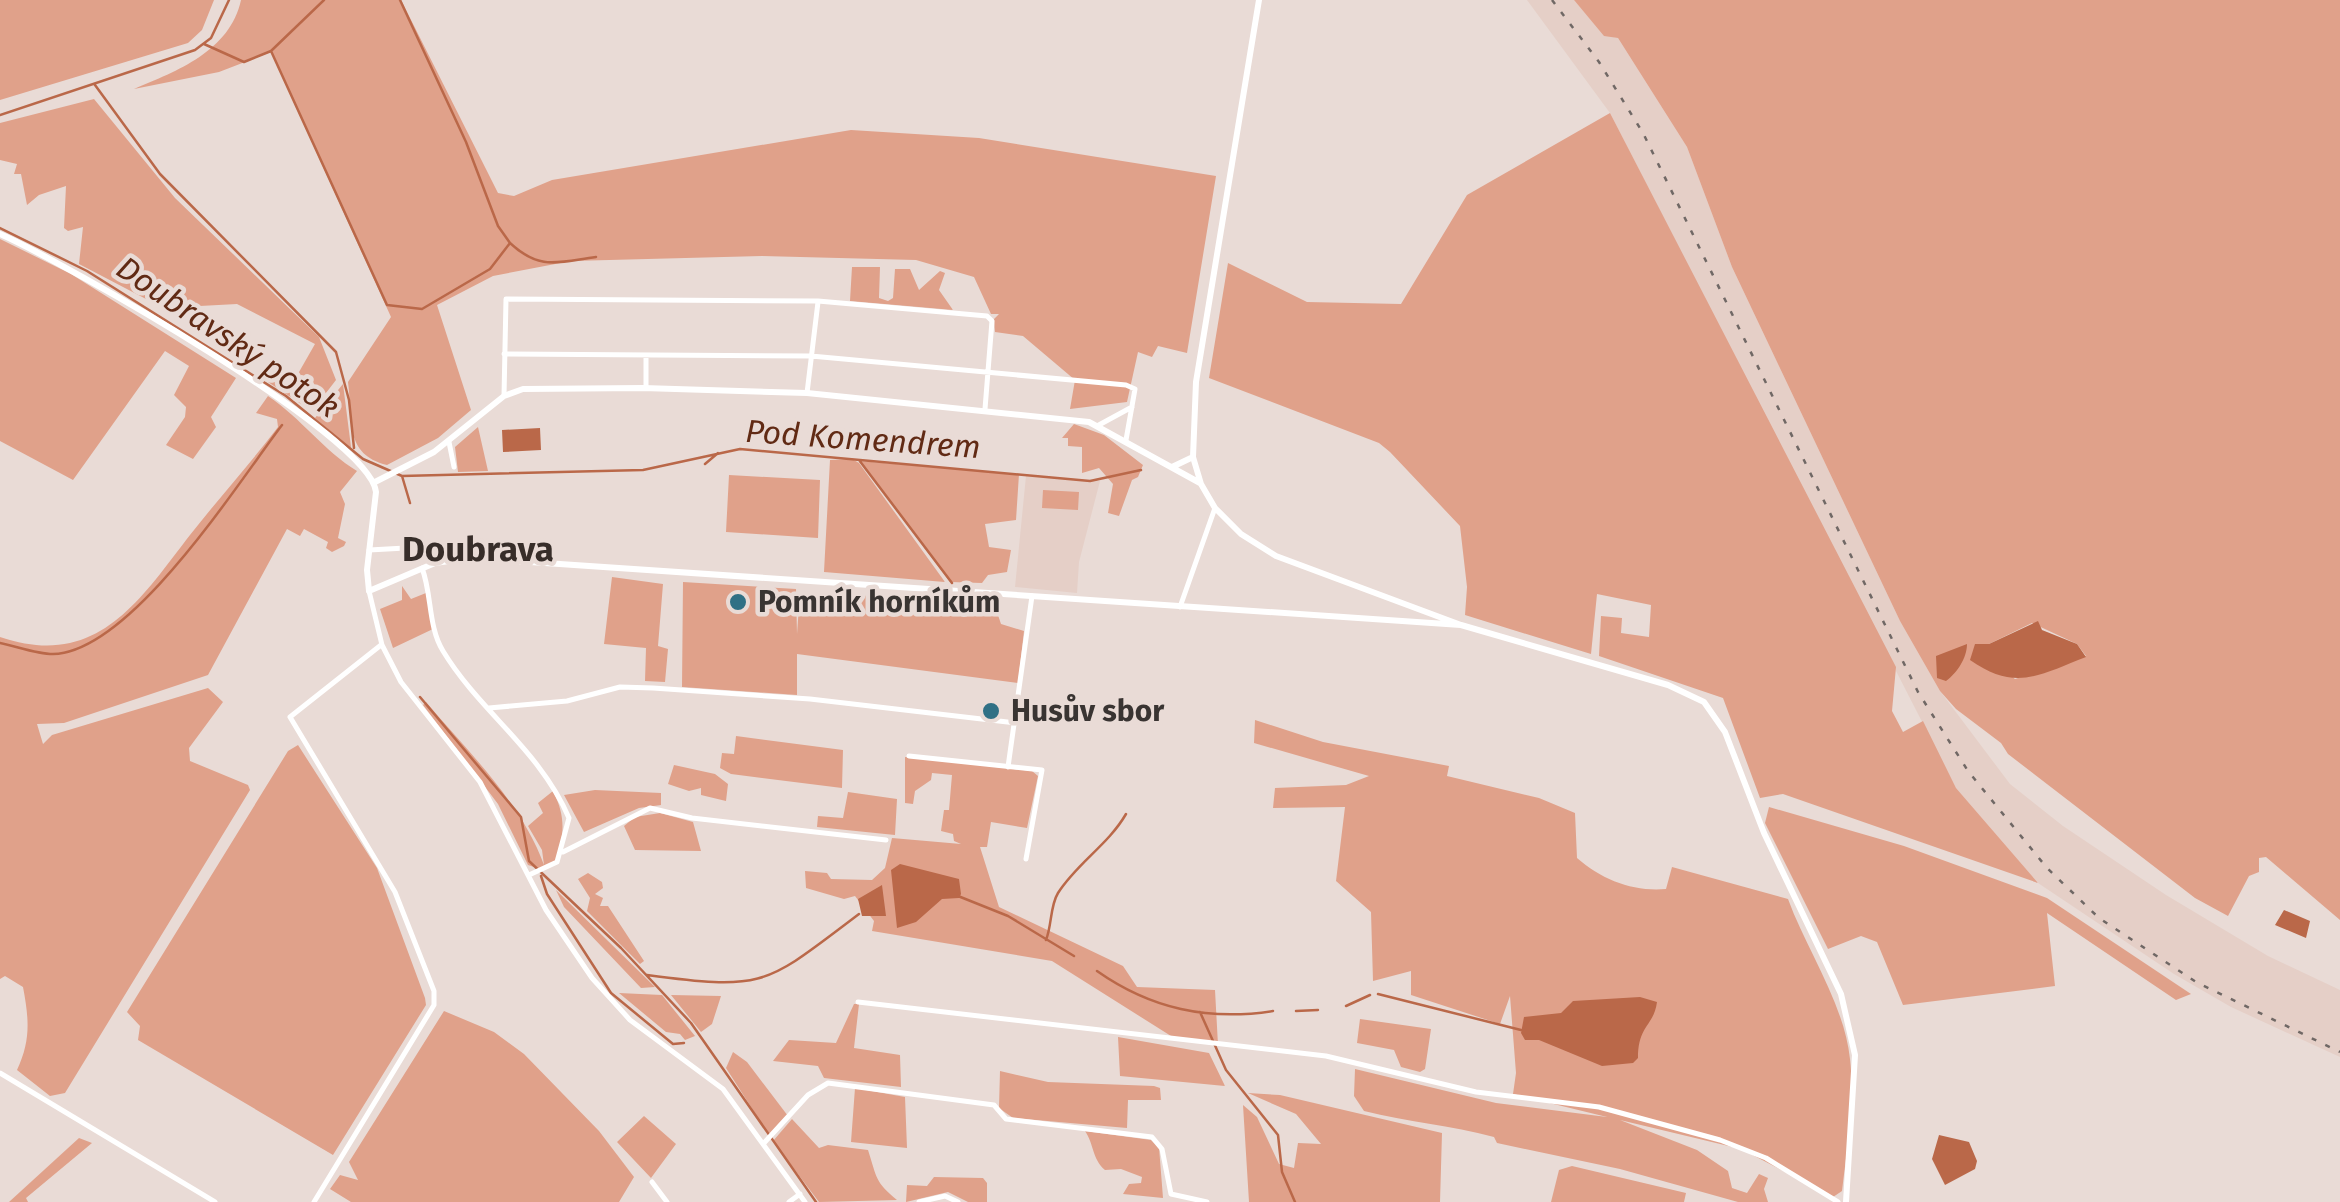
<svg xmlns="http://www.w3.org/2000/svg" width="2340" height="1202" font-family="'Fira Sans',sans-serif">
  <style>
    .built { fill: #e5cfc7 }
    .green { fill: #e0a18a; fill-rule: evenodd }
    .water { fill: #ba6849 }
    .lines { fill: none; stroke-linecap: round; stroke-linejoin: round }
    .stream { stroke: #ba6849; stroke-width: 2.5 }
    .street { stroke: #fff; stroke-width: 5 }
    .secondary { stroke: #fff; stroke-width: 6 }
    .rail { stroke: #706865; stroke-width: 2.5; stroke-dasharray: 5 10; stroke-linecap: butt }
    .poi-dot { fill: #307085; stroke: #e9dbd6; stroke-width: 4 }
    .labels { text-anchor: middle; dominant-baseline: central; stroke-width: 9; stroke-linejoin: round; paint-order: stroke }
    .poi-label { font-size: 30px; font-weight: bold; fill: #393432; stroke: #e9dbd6; text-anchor: start }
    .water-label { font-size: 32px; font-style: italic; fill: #612a14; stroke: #e9dbd6 }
    .quarter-label { font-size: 35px; font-weight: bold; fill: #372d29; stroke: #e9dbd6 }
  </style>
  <rect width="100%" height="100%" fill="#e9dbd6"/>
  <path class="built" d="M1527 0H1574L1604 35 1618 38 1687 147 1732 267 1900 621 1940 691 2010 784 2063 826 2166 895 2268 956 2340 990V1057L2231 1007 2174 974 2038 883 1956 788 1610 113Z
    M1026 476 1100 481 1079 562 1077 593 1015 587Z"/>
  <path class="green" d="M0 0H214L202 30 188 43 0 100Z
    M241 0H401L498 193 514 196 552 180 851 130 979 138 1216 176 1187 353 1158 346 1152 357 1138 352 1127 402 1070 409 1075 380 1023 336 995 332 994 319 999 314H991L974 277 916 260 762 256 571 261 493 276 437 305 471 410 438 438 387 465C344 454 353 421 348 382L391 317 271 52 219 72 134 89C177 71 230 51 241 0Z
    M1574 0H2340V920L2266 857 2259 858V872L2249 876 2228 916 2195 898 2008 754 2001 743 1956 709 1940 691 1900 621 1732 267 1687 147 1618 38 1604 36ZM2032 623 2077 644 2086 656 2015 679 1975 645 1989 644Z
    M94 99 175 198 319 337 336 380 326 393 308 402 307 408 265 380 274 378 269 367 295 379 315 344 237 304 181 307 146 299 79 264 83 227 68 231 64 228 66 186 39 195 27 205 21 174H14L17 164 0 160V123Z
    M1610 113 1896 667 1892 711 1903 732 1923 721 1956 788 2038 883 1783 794 1760 798 1723 698 1599 656 1601 616 1622 618 1621 633 1649 637 1651 605 1597 594 1591 654 1465 615 1467 587 1460 526 1390 452 1379 443 1209 378 1228 263 1307 302 1401 304 1467 195Z
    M0 239 71 274 236 378 211 417 216 427 193 459 166 445 185 417 186 407 174 395 189 366 165 351 73 480 0 441Z
    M852 267H880L879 298 888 301 893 298 895 269H910L919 290 940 271 945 273 939 290 953 310 850 301Z
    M343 384 351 447 350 448 315 418Z
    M268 396C301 418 324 451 357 471L340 492 345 504 338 538 346 542 344 546 332 552 326 548 328 542 304 529 300 536 287 529 208 675 64 723 37 724 43 744 52 735 208 688 223 702 189 748 190 761 248 785 250 790 65 1093 50 1096 17 1070C31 1040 29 1019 23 987L5 976 0 979V637C97 670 139 601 190 535 219 498 250 464 278 427L277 419 256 413Z
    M1074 424 1104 435 1143 465 1138 477 1132 480 1119 516 1108 513 1113 484 1099 468 1082 473V447L1068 446V438H1062Z
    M478 427 488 471 458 472 455 447Z
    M852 459 859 463 945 582 824 572 830 460Z
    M859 461 1019 474 1016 520 985 524 989 547 1011 550 1007 572 988 575 982 583 950 582Z
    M729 475 820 480 818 538 726 532Z
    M1043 490 1079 492 1078 510 1042 508Z
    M612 577 663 584 658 646 668 649 665 682 645 681 646 648 604 644Z
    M683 582 796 589 797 634 800 592 994 603 1001 624 1024 631 1018 683 797 654V695L682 687Z
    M402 586 411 599 426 593 433 629 393 648 380 609 402 600Z
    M426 702C469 753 521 802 544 865L542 850 528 826 543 813 538 803 553 791C566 817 564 833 557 860L540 869 528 865 498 804 423 705Z
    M1255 720 1323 742 1449 766 1447 776 1539 798 1575 813 1577 858C1602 880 1634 892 1666 889L1672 867 1788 899C1807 951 1844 1003 1850 1059 1855 1102 1847 1148 1842 1191L1833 1197 1741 1149 1620 1120 1697 1150 1728 1171 1732 1188 1747 1193 1759 1174 1768 1178 1764 1189 1768 1202H1738L1620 1169 1497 1143 1494 1137C1451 1125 1407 1122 1364 1111L1354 1096 1355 1069 1496 1103 1607 1117 1513 1094 1516 1073 1510 996 1500 1024 1411 995V971L1373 981 1371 912 1336 881 1345 807 1273 808 1275 788 1346 785 1369 776 1254 743Z
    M736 736 843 750 842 788 731 774 720 768 722 753 734 754Z
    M298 745 377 868 425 998 426 1005 333 1155 138 1040 140 1026 127 1012 288 751Z
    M905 757 1032 771 1038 776 1027 828 991 822 987 847H980L999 907 1123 966 1137 987 1215 990 1218 1045 1171 1036 1052 961 872 931 874 921 855 896 844 899 806 888 805 871 827 873 831 879 872 880 885 868 892 838 961 844 954 841 953 834 941 831 944 810H949L952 775 932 773 931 780 915 791 913 804 905 803Z
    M674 765 715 774 728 784 726 801 701 795V788L689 791 668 784Z
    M595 790 661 793V805L639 808 584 832 564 795Z
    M848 792 897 799 895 835 817 827 818 816 843 818Z
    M1769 807 1904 846 2047 898 2191 994 2176 1000 2047 913 2055 986 1903 1005 1877 942 1861 936 1828 949 1765 823Z
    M660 813 693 822 701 851 635 850 624 826 635 817Z
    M588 873 602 882 603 888 595 894 603 898 600 906H608L644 961 640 964 587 911 590 898 578 879Z
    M556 890 655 987 641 988 564 907Z
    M619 993 662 995 695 1036 685 1040 680 1034 666 1032Z
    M671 995 721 996 712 1024 701 1032Z
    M854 1004H859L854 1048 900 1055 901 1087 824 1078 818 1066 773 1061 789 1040 836 1043Z
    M444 1011 494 1032 524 1054 599 1131 634 1177 619 1202H351L330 1189 340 1175 358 1180 349 1162Z
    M1360 1019 1431 1029 1425 1069 1420 1072 1401 1067 1394 1050 1357 1043Z
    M1118 1037 1209 1053 1225 1086 1120 1076Z
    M733 1052 747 1062 788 1116 769 1135 726 1068Z
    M1000 1071 1048 1082 1154 1086 1160 1088 1161 1100H1128L1127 1128 1013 1118 999 1108Z
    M855 1088 905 1097 907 1148 851 1142Z
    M1248 1093 1280 1095 1442 1133 1440 1202H1249L1243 1105 1257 1117 1279 1164 1294 1168 1298 1143 1321 1144 1296 1114Z
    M644 1116 676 1144 651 1178 617 1142Z
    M792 1119 819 1148 828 1145 868 1150C877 1178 875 1182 897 1200L819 1202 773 1141Z
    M1085 1131 1151 1140 1159 1147 1163 1198 1123 1194 1129 1184 1141 1183 1142 1177 1121 1169 1105 1170C1092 1159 1094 1144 1085 1131Z
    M79 1138 92 1143 26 1198 28 1202H9Z
    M1572 1166 1686 1193 1684 1202H1551L1559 1170Z
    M934 1177 983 1178 987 1183V1202H968L948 1192 906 1202 907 1185 927 1186Z"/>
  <path class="water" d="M540 428 541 450 503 452 502 430Z
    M2038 621 2042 630 2077 644 2086 657C2039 675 2016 692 1970 660L1975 644H1989Z
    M1967 644C1967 658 1957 673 1946 681L1937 678 1936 656Z
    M900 864 959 879 961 894 959 898 942 899 916 922 897 928 891 870Z
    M882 885 886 916H862L858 899Z
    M2284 910 2310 921 2306 938 2275 925Z
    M1640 997 1657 1002C1654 1026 1638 1025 1638 1058L1633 1063 1602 1066 1539 1040H1525L1521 1033 1524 1017 1561 1013 1573 1001Z
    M1939 1135 1969 1142 1977 1161 1975 1169 1945 1185 1932 1159Z"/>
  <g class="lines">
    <path class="stream" d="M204 44 244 62 271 51 387 305 422 309 490 269 510 243 498 226 466 142 400 0
      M271 51 324 0
      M95 85 160 174 336 352 349 400 354 448
      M0 115 195 50 211 38 229 0
      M0 228 87 271 286 396 363 459 402 476 410 503
      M510 243C540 271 558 262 596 257
      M859 460 952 583
      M705 464 718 453
      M402 476 643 470 740 449 1090 481 1141 470
      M0 643C16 646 36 654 53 654 131 652 237 484 282 425
      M420 697 521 817 529 861 621 948 691 1023 816 1202
      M541 876 547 894 611 993 673 1044 684 1043
      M958 896 1008 916 1074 956
      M1046 940C1052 925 1050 906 1058 893 1077 863 1108 845 1126 814
      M1097 971C1151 1009 1208 1021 1273 1011
      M647 975C766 991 765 985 859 914
      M1378 994 1521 1030
      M1346 1006 1370 995
      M1296 1011 1318 1010
      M1200 1012 1226 1070 1278 1135 1282 1172 1295 1202"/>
    <path class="street" d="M504 354 811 356 1126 385 1135 389 1126 440
      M646 356V388
      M807 393 818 302
      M504 396 506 299 818 301 987 316 992 321 985 409
      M1097 426 1132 407
      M449 442 454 467
      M369 550 424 547 432 551 435 563
      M422 568C432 594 428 627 443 651 480 712 540 750 569 818L557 862 529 875
      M369 591 382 645 401 682 480 782 546 910 592 978 630 1020 723 1089 805 1202
      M1180 607 1215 508
      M489 708 567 701 620 687 653 688 810 699 1016 723
      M909 756 1042 770 1026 859
      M1008 767 1032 596
      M563 852 650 808 692 818 886 840
      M858 1002 1326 1056 1476 1092 1599 1107 1720 1140 1766 1158 1838 1202
      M0 1073 215 1202
      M764 1143 808 1095 828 1083 994 1105 1006 1119 1152 1137 1162 1149 1171 1194 1207 1202
      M652 1182 667 1202
      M314 1202 434 1005V991L395 892 290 717 381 645
      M789 1202 800 1194
      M919 1202 945 1196 958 1202"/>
    <path class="secondary" d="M1259 0 1196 382 1193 457 1201 484 1215 508 1241 534 1276 556 1461 625 1668 685 1704 702 1725 732 1764 833 1841 994 1855 1055 1846 1202
      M0 234C61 261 370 435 376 492L367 570 369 591 435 563 470 558 1461 625
      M1172 467 1193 457
      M375 482 434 452 504 396 523 389 643 388 807 393 1089 422 1200 483"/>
    <path class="rail" d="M1552 0 1599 62 1643 133 1918 692 1968 771 2047 868 2099 918 2196 982 2340 1052"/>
  </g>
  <g class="poi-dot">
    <circle cx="738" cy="602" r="10"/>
    <circle cx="991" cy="711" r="10"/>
  </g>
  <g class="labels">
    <g class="poi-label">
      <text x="758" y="602">Pomník horníkům</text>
      <text x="1011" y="711">Husův sbor</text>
    </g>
    <g class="water-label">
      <text transform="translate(228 337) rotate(34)">Doubravský potok</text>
      <text transform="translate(863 439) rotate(4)">Pod Komendrem</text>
    </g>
    <g class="quarter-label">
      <text x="478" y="549">Doubrava</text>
    </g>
  </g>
</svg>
